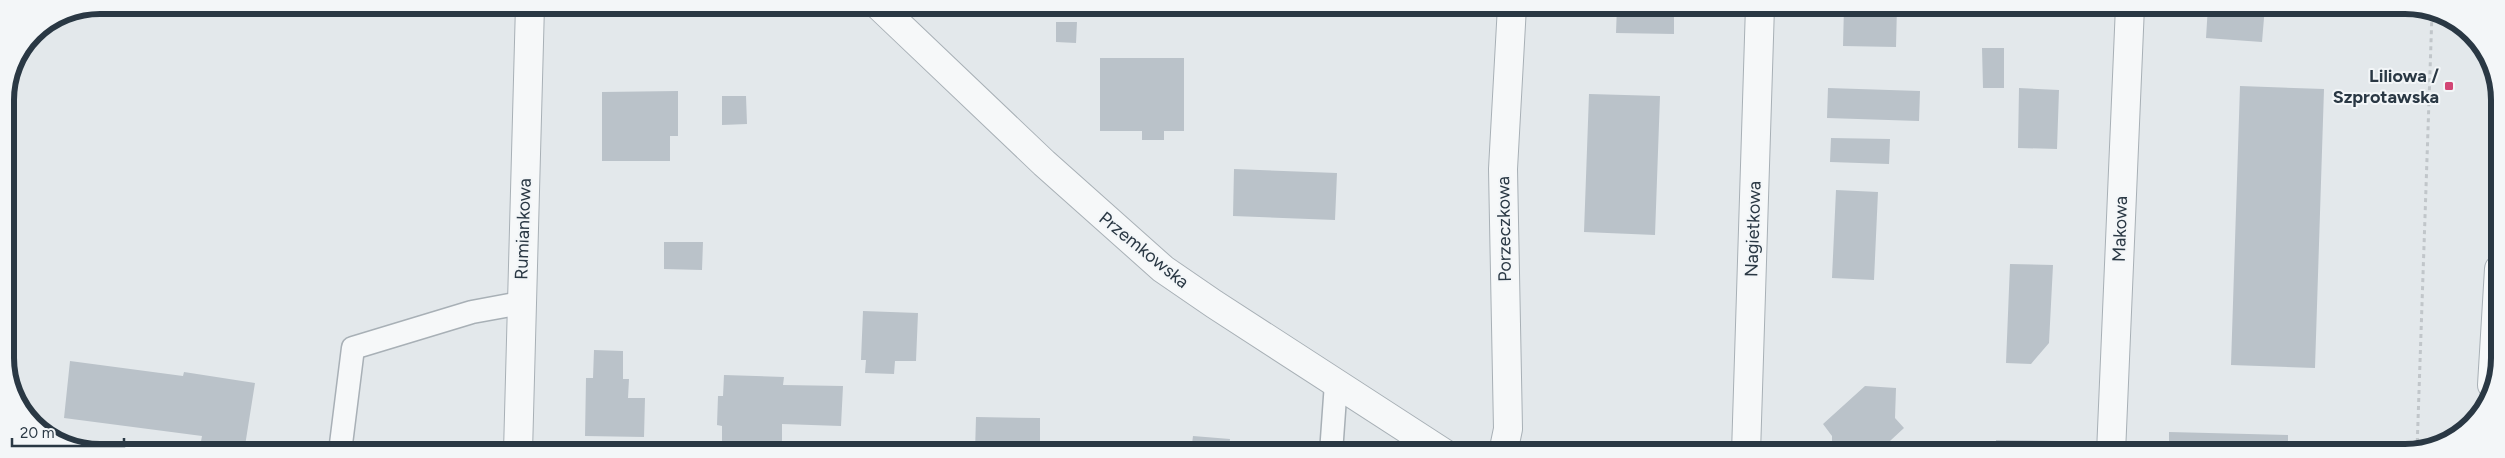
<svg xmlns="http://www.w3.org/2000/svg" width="2505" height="458" font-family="Figtree,sans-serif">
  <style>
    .building { fill: #bac2c9 }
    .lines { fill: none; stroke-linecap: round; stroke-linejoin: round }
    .service-casing { stroke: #a8b0b6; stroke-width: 25 }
    .minor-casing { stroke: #a8b0b6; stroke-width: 30 }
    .tertiary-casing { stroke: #a8b0b6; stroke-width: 30 }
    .path { stroke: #c1c6ca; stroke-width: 3; stroke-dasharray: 4 4; stroke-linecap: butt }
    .service { stroke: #f6f8f9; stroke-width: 22 }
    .minor { stroke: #f6f8f9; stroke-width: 28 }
    .tertiary { stroke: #f6f8f9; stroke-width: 28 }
    .poi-dot { fill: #d24675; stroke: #f3f6f8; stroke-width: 2 }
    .labels { text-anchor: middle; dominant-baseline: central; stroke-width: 4; stroke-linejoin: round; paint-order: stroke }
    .poi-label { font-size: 18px; font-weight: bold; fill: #2a3844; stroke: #f3f6f8; text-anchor: end }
    .street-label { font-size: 18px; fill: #2a3844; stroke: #f3f6f8 }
    .rim { fill: none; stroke: #2a3844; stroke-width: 6 }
  </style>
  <rect width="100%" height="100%" fill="#e3e8eb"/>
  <path class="building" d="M1617 6H1674V34L1616 33Z
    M1844 6H1897L1896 47 1843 46Z
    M2208 6H2265L2262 42 2206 38Z
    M1056 22H1077L1076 43 1056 42Z
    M1982 48H2004V88H1983Z
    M1100 58H1184V131H1164V140H1142V131H1100Z
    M2240 86 2324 89 2315 368 2231 365Z
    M1828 88 1920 91 1919 121 1827 118Z
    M2019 88 2059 90 2057 149 2018 148Z
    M678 91V136H670V161H602V92Z
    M1589 94 1660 96 1655 235 1584 232Z
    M722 96H746L747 124 722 125Z
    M1831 138 1890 139 1889 164 1830 162Z
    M1234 169 1337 173 1335 220 1233 216Z
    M1836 190 1878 192 1874 280 1832 278Z
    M664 242H703L702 270 664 269Z
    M2010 264 2053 265 2049 343 2031 364 2006 363Z
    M863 311 918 313 916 361H895L894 374 865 373 866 360H861Z
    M594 350 623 351V379H629L628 398H645L644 437 585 436 586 378H593Z
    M70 361 183 376 184 372 255 383 244 452H199L202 436 64 418Z
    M724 375 784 377 783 385 843 386 841 426 782 424V448L722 446V426L717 425 718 396H723Z
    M1865 386 1896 388 1895 418 1904 428 1877 453H1832V436L1823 424Z
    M976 417 1040 418V452H975Z
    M2169 432 2288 435V453H2169Z
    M1193 436 1230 439 1229 452H1191Z
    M1996 440 2059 441V453H1996Z"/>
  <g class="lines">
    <defs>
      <path id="service" d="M340 452 353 348 472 312 521 303
        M1331 453 1336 383"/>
      <path id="minor" d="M878 5 1044 163 1163 269 1214 304 1444 453
        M518 452 530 5
        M1503 453 1508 429 1503 169 1512 6
        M1746 453 1760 6
        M2111 453 2130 6"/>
      <path id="tertiary" d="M2492 385 2499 269"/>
    </defs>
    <use href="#service" class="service-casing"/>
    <use href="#minor" class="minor-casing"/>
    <use href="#tertiary" class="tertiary-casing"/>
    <path class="path" d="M2417 450 2432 13"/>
    <use href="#service" class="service"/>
    <use href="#minor" class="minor"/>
    <use href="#tertiary" class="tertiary"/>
  </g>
  <rect class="poi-dot" x="2444" y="81" width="10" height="10" rx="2.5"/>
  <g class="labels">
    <g class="poi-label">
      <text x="2439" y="76">Liliowa /<tspan x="2439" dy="21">Szprotawska</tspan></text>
    </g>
    <g class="street-label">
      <text transform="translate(523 229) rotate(-88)">Rumiankowa</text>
      <text transform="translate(1504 229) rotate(-91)">Porzeczkowa</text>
      <text transform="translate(1753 229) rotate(-88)">Nagietkowa</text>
      <text transform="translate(2120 229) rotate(-88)">Makowa</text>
      <text transform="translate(1144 250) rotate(39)">Przemkowska</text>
    </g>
  </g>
  <path d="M0 0H2505V458H0ZM100 14H2405A86 86 0 0 1 2491 100V358A86 86 0 0 1 2405 444H100A86 86 0 0 1 14 358V100A86 86 0 0 1 100 14Z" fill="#f3f6f8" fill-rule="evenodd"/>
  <path class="rim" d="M100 14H2405A86 86 0 0 1 2491 100V358A86 86 0 0 1 2405 444H100A86 86 0 0 1 14 358V100A86 86 0 0 1 100 14Z"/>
  <path d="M12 438v8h112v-8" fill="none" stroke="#2a3844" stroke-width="2.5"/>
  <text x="20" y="438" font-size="15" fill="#2a3844" stroke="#f3f6f8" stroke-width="4" paint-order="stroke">20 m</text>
</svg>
